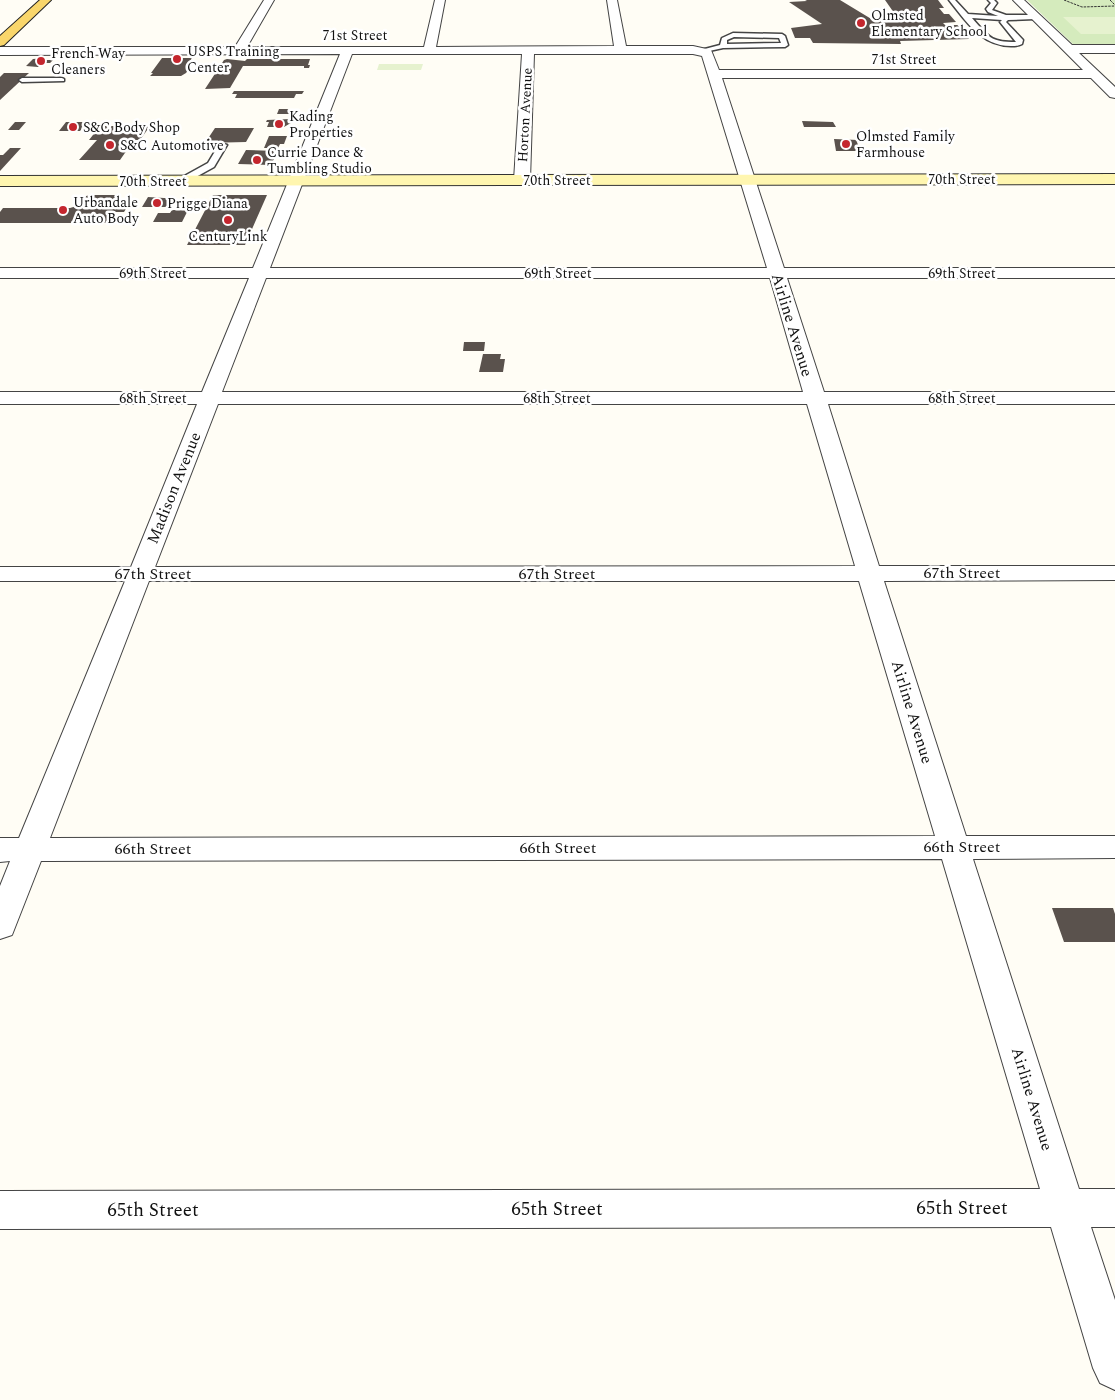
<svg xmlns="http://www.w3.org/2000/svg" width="1115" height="1400" font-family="Spectral,serif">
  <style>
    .green { fill: #d5ebbd }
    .pitch { fill: #e6f2cf }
    .building { fill: #5a524d }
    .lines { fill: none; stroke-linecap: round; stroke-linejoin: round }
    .lane-casing { stroke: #444; stroke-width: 3 }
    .street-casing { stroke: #444; stroke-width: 2 }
    .secondary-casing { stroke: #333; stroke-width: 2 }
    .primary-casing { stroke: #222; stroke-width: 2 }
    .path { stroke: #333; stroke-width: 1; stroke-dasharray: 2.5 1; stroke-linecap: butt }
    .lane { fill: #fff; fill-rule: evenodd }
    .street { fill: #fff; fill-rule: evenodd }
    .secondary { fill: #fff6b0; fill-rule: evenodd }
    .primary { fill: #f9d66b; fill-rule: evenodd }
    .poi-dot { fill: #c4262e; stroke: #fff; stroke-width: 2 }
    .labels { text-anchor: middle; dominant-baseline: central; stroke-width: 5; stroke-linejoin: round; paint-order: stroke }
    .far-poi-label { font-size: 14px; fill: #111; stroke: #fff; text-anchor: start }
    .far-street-label { font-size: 14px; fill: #111; stroke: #fff }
    .street-label { font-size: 16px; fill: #111; stroke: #fff }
    .near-street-label { font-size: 19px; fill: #111; stroke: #fff }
  </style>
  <rect width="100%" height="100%" fill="#fffdf5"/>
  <path class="green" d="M1027 0H1115V47L1075 46Z"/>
  <path class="pitch" d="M1063 17H1115V34H1081Z
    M379 64H423L421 70H377Z"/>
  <path class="building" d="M805 0H840L873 20H899L885 0H938L944 8H939L944 14H949L956 22 943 23 945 25H957L973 33 965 35 969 39 900 41 901 44 813 43 810 38H795L791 28 822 24 789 2 807 1Z
    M46 58 44 60H53L50 63H42L38 67 26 66 33 59Z
    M162 58H192L190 61H195L186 73 181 76H150L153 73H151Z
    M227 59 245 61 247 59H310L308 65H310L309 68H304V66H243L230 88 205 89 224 60Z
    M4 73H29L0 100V77Z
    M234 91H304L302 94H296L294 98H235L237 94H232Z
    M279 109H296L294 114H277Z
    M267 120 291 119 296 120 284 127H267L269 122H266Z
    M802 121 833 122 836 127H804Z
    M15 122H26L19 130H8Z
    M66 122H87L80 131H59Z
    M100 126H150L140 140H130L123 150H127L120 160H79L97 140H89Z
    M215 128H254L246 142 205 143Z
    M269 136H287L284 144H280L278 148H264Z
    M834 139 858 140 859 142H857L860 151H836Z
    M10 148H21L0 171V155H3Z
    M246 150 276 151 274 155H276L271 165 238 164Z
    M92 195H121L117 201H131L124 212H115L108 223H0V212L3 208H70L80 205 86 196Z
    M213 195H267L245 245H187Z
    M148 197 164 198H172L166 207H142Z
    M172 210H188L182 222H153L158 213H170Z
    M464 342H485L484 351H463Z
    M483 354H501L500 359H505L503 372H479Z
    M1052 908H1113L1115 914V942H1064Z"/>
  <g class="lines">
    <defs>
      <path id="lane" d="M949 0H955L968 14 998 16 988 12 986 9 991 3 988 0H994L997 3 992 10 1006 15H1035L1038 17 1035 19 1008 20 1006 22 1023 40 1022 44C1018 46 1016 46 1011 46 981 46 966 21 949 0ZM972 18 1002 20 1000 22 1016 42C990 42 989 37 972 18Z
        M733 33 782 34 785 36 788 45 785 47 723 48 700 53 697 51 720 45 722 38ZM734 37 779 38 781 43 727 44V40Z
        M62 78 64 79V81L22 82 19 80 22 78Z
        M220 143 227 145 214 167 185 183H179V179L208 163Z"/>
      <path id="street" d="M264 0H274L247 47H424L435 0H445L436 47 614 46 607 0H617L626 46H693L711 50 719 70H1083L1013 0H1024L1072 45H1115V53H1079L1115 87V98L1110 97 1091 78H722L784 268H1115V278H787L824 392H1115V404H828L879 566H1115V580L884 581 966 836H1115V858L973 859 1079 1189H1115V1227H1091L1115 1300V1390L1100 1383 1093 1368 1051 1227 0 1229V1191L1040 1189 942 859 41 861 12 935 0 939V886L10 861 0 862V838H19L125 581H0V567H131L197 404H0V392H202L249 278H0V268H253L340 54 0 55V47H235ZM352 54H522L514 180 517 183H527L530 180 534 54H693L702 56 767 268H270ZM266 278H770L803 392H222ZM218 404H807L855 566 155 567ZM149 581H859L935 836 50 838Z"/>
      <path id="secondary" d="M1115 174V184L0 186V176Z"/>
      <path id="primary" d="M40 0H51L4 45 0 46V36Z"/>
    </defs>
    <use href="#lane" class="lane-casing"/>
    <use href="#street" class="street-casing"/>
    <use href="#secondary" class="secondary-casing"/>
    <use href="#primary" class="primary-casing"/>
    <path class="path" d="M1064 0 1082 7 1115 6
      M1110 0 1115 5"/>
    <use href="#lane" class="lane"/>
    <use href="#street" class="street"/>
    <use href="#secondary" class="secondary"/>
    <use href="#primary" class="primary"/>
  </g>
  <g class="poi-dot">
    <circle cx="861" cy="23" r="5"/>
    <circle cx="177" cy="59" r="5"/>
    <circle cx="41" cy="61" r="5"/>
    <circle cx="279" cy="124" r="5"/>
    <circle cx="73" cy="127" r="5"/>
    <circle cx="846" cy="144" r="5"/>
    <circle cx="110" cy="145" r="5"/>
    <circle cx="257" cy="160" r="5"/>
    <circle cx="157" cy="203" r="5"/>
    <circle cx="63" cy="210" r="5"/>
    <circle cx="228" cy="220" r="5"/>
  </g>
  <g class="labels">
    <g class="far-poi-label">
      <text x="871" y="15">Olmsted<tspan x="871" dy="16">Elementary School</tspan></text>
      <text x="187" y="51">USPS Training<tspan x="187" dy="16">Center</tspan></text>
      <text x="51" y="53">French Way<tspan x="51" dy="16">Cleaners</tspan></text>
      <text x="289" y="116">Kading<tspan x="289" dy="16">Properties</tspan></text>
      <text x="83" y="127">S&amp;C Body Shop</text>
      <text x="856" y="136">Olmsted Family<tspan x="856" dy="16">Farmhouse</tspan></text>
      <text x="120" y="145">S&amp;C Automotive</text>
      <text x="267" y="152">Currie Dance &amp;<tspan x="267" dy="16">Tumbling Studio</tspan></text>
      <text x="73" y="202">Urbandale<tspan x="73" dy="16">Auto Body</tspan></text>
      <text x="167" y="203">Prigge Diana</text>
      <text x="228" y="236" text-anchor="middle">CenturyLink</text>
    </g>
    <g class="far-street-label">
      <text x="355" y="35">71st Street</text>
      <text x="904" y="59">71st Street</text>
      <text transform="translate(525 115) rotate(-87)">Horton Avenue</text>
      <text x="962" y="179">70th Street</text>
      <text x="557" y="180">70th Street</text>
      <text x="153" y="181">70th Street</text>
      <text x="153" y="273">69th Street</text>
      <text x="558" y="273">69th Street</text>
      <text x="962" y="273">69th Street</text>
      <text x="153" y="398">68th Street</text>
      <text x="557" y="398">68th Street</text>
      <text x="962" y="398">68th Street</text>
    </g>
    <g class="street-label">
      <text transform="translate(792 325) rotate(73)">Airline Avenue</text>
      <text transform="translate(174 488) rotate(-68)">Madison Avenue</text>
      <text x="962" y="573">67th Street</text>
      <text x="153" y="574">67th Street</text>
      <text x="557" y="574">67th Street</text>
      <text transform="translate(912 712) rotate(73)">Airline Avenue</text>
      <text x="962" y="847">66th Street</text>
      <text x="558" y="848">66th Street</text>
      <text x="153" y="849">66th Street</text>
      <text transform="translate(1032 1099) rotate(73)">Airline Avenue</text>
    </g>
    <g class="near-street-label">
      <text x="962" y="1208">65th Street</text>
      <text x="557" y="1209">65th Street</text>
      <text x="153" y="1210">65th Street</text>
    </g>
  </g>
</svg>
